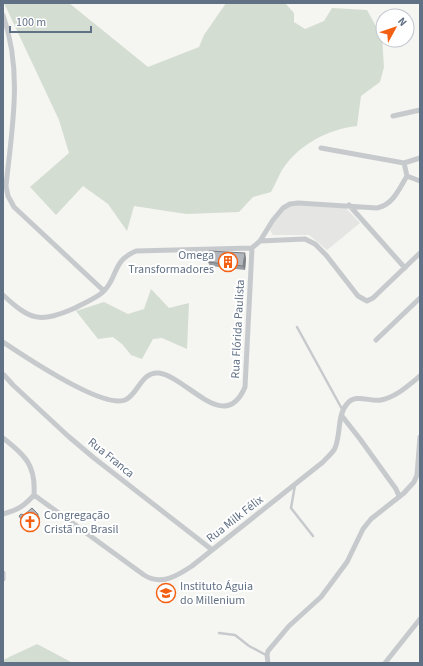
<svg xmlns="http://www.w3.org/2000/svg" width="423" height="666" font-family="'Source Sans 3',sans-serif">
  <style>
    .built { fill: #e5e6e4 }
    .green { fill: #d4ddd1 }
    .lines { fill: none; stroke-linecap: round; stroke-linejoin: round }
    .service { stroke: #c7cacd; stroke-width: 2.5 }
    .minor { stroke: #c7cacd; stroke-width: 5 }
    .wall { fill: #989da3 }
    .shaded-wall { fill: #7c8084 }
    .building { fill: #b1b7bd; stroke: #7c8084 }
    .labels { text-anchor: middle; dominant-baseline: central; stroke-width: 4; stroke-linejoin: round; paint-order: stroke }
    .poi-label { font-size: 12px; fill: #617185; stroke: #fff; text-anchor: start }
    .street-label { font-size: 12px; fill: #617185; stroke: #fff }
  </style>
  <rect width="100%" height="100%" fill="#f5f5f1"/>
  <path class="built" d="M288 205 344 206 360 223 327 250 309 235H273L270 230 277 216Z"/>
  <path class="green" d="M4 3H69L148 67 199 47 204 35 226 3H285L294 13V22L305 29 324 21 332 8 367 10 382 37 384 67 380 82 361 96 357 126C328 129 298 145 282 170 278 177 275 185 271 192L253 197 239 212 186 214 134 206 127 231 108 204 83 186 56 215 30 187 69 153 59 120Z
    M151 289 169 308 189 303 187 349 162 338 153 339 142 359 131 355 122 344 113 337 98 339 76 311 104 302 128 314 144 309Z
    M37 644 73 663H3V660Z"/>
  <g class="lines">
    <path class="service" d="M297 327 342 409
      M295 485 291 508 313 536
      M219 633 235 635 249 646 266 655"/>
    <path class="minor" d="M3 15C23 72 12 127 6 186L8 196 14 207 104 291
      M393 116 420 110
      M321 148 404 163
      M407 176 420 181
      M349 205 405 268
      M260 241 305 239 315 244 326 255 358 296 367 301 373 298 420 253
      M3 295C31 321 40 323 75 308 84 303 97 298 104 291 118 277 112 261 136 251L252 248 260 241 273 220 283 208 290 204 298 203 377 208C393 205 399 189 407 176L404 163 420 158
      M376 340 420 298
      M3 342C24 356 102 409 125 400 138 395 141 371 159 373 187 377 225 435 245 387L252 248
      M4 375 13 385 68 436 94 458 211 549
      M342 416 360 439 396 489 399 496
      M3 438C25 455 36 465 34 495 24 506 18 510 3 514
      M34 495 144 575C161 586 177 576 192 566L323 462C327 457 333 453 335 448 341 434 337 415 347 404 355 393 370 402 381 400 396 397 409 385 420 376
      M3 573V579
      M268 663 267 655 268 651 289 626 321 597 347 562 363 529 371 519 404 493 414 482 417 475 420 437
      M385 663 420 619"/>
  </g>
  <path class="wall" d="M246 258 245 270 210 266 208 262Z
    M24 515 40 519 34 525 33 524 30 526V528L28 530 21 520 19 516Z"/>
  <path class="shaded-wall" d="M245 253 246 258 245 270 243 266Z
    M38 514 40 519 34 525 33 521Z
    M31 519 33 524 30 526V528L28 530 26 525 28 522Z"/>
  <path class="building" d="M209 251 245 253 243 266 208 262Z
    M32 508 38 514 33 521 31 519 28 522V524L26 525 19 516 21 514 24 515Z"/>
  <defs>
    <symbol id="building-ring" viewBox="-11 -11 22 22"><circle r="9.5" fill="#fff" stroke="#f46012" stroke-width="1.5"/><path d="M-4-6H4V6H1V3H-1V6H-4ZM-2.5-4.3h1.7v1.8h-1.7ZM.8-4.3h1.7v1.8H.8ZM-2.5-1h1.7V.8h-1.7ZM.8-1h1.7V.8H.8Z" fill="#f46012"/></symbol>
    <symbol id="church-ring" viewBox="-11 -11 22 22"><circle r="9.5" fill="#fff" stroke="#f46012" stroke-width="1.5"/><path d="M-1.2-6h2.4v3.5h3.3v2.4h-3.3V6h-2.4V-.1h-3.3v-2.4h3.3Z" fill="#f46012"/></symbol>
    <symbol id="school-ring" viewBox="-11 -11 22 22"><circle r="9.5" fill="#fff" stroke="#f46012" stroke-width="1.5"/><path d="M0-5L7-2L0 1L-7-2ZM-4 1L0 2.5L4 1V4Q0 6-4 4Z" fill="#f46012"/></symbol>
  </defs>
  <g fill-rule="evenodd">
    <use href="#building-ring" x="217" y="251" width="22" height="22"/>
    <use href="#church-ring" x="19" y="511" width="22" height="22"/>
    <use href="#school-ring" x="155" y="582" width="22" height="22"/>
  </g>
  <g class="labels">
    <g class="poi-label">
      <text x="214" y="255" text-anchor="end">Omega<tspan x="214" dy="14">Transformadores</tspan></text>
      <text x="44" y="515">Congregação<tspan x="44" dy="14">Cristã no Brasil</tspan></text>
      <text x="180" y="586">Instituto Águia<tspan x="180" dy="14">do Millenium</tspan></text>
    </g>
    <g class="street-label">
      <text transform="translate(238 329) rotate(-87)">Rua Flórida Paulista</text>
      <text transform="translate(111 458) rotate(39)">Rua Franca</text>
      <text transform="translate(235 519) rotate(-38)">Rua Milk Félix</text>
    </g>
  </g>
  <rect width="423" height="666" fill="none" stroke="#617185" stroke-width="8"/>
  <g transform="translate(395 28) rotate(50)"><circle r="19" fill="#ffffff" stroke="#c0c6ce"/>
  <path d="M0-3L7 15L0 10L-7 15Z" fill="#f46012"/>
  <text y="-6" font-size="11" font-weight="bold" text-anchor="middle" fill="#617185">N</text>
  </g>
  <path d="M10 26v6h81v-6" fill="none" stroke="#617185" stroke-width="2"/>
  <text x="16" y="26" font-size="12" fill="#617185" stroke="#ffffff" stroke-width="3" paint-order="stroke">100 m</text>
</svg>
